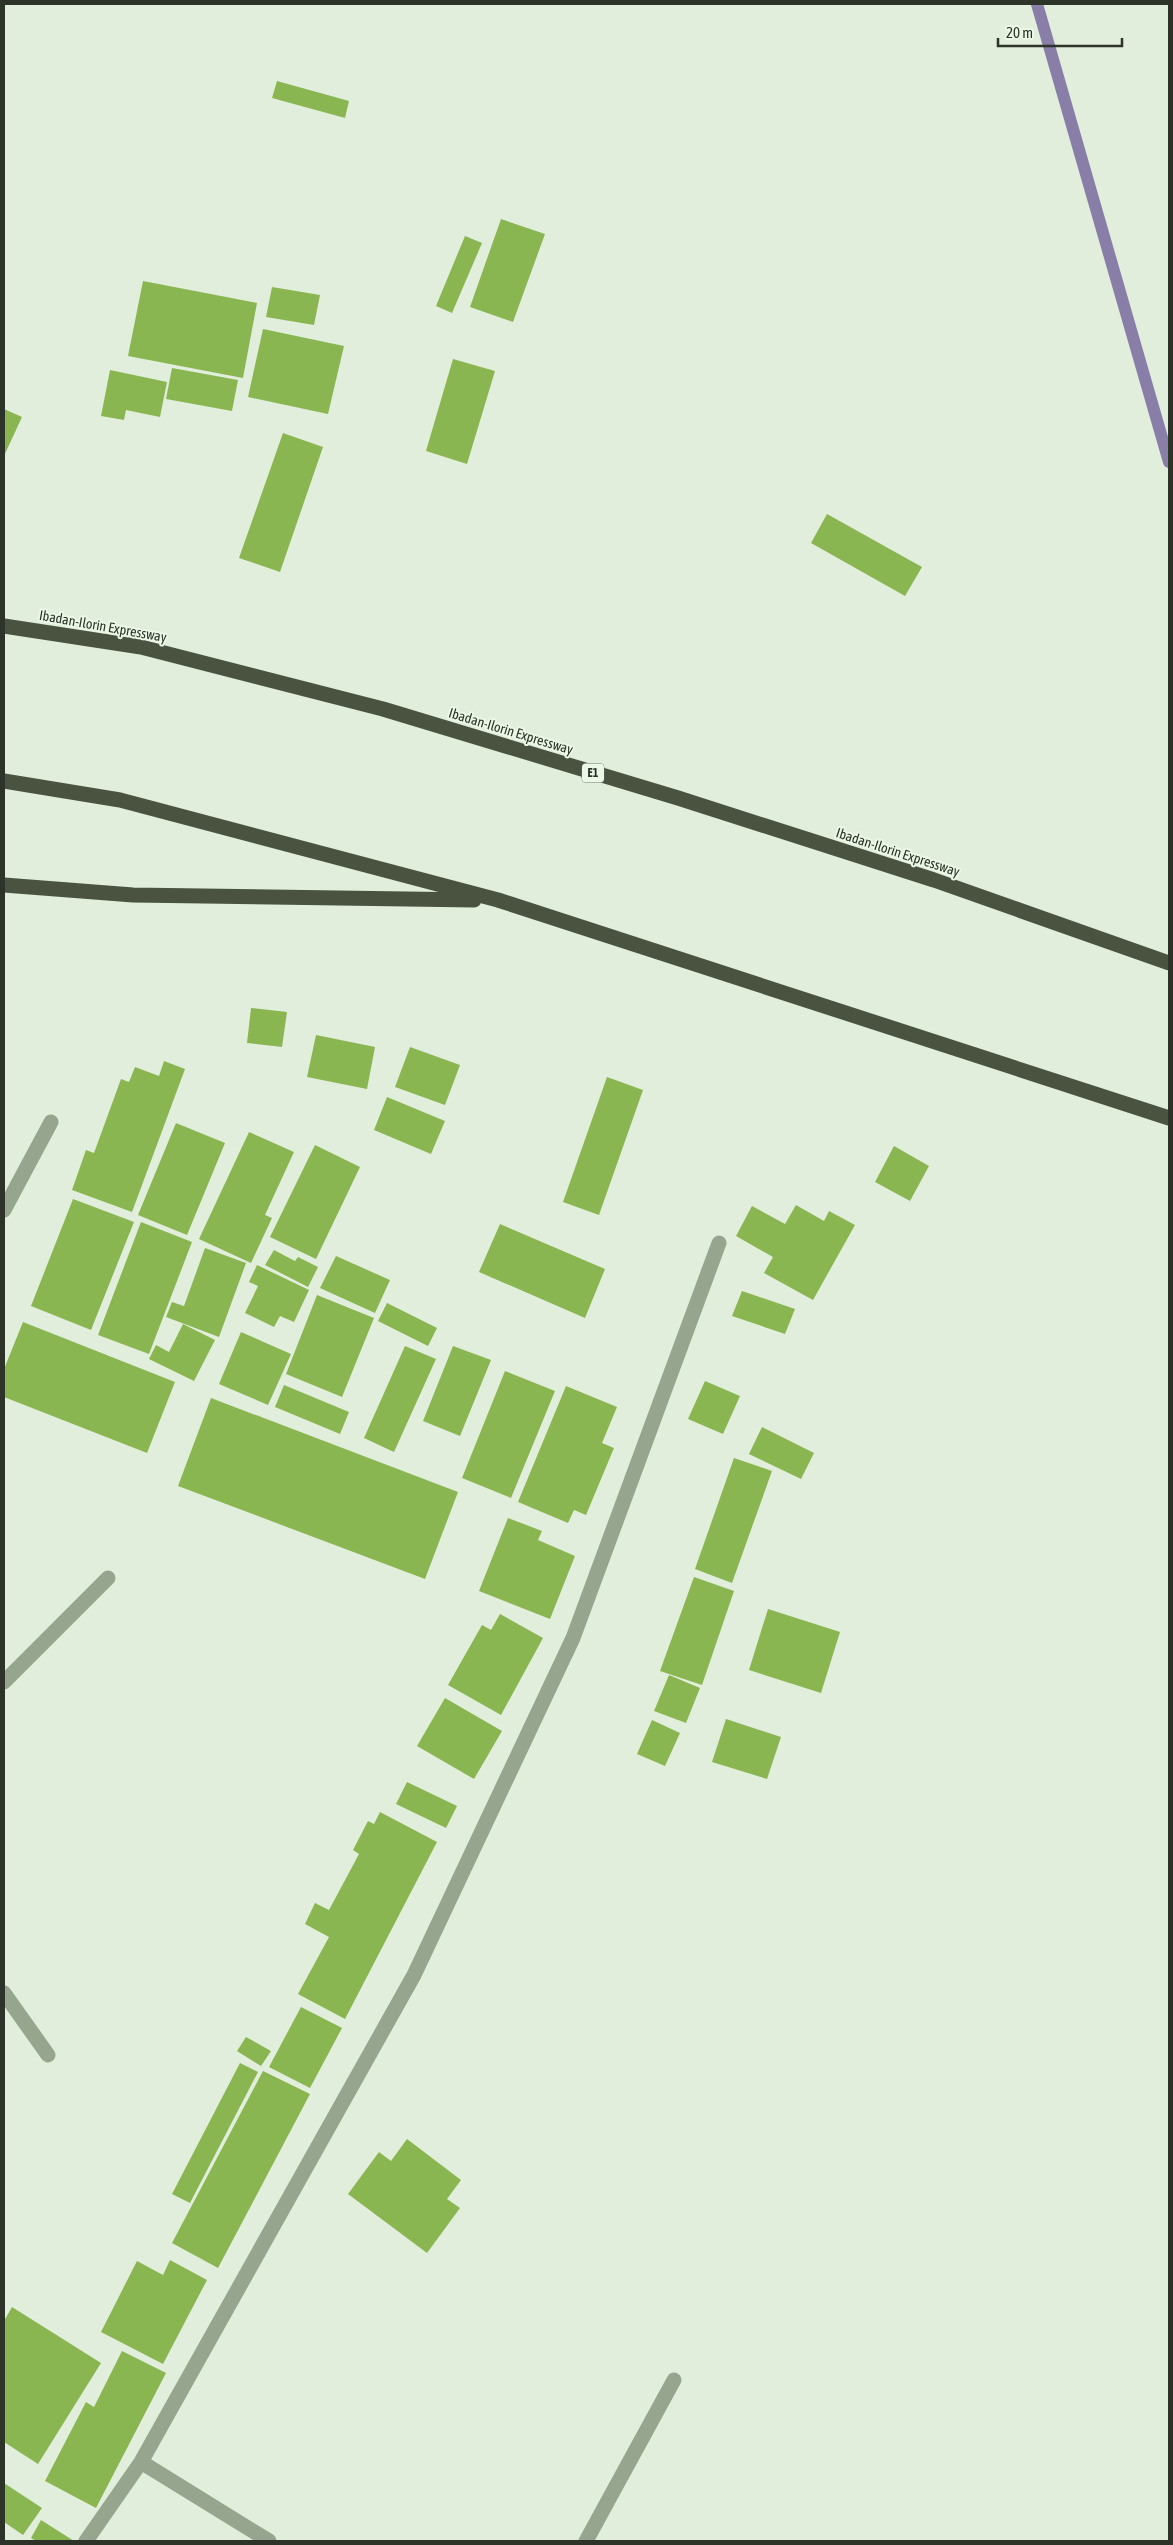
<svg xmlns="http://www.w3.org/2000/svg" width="1173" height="2545" font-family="'Asap Condensed',sans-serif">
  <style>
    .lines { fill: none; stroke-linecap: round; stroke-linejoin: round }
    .stream { stroke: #887ea7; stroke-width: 12 }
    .building { fill: #8ab652 }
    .minor { stroke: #96a58d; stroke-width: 15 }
    .highway { stroke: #495340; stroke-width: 15 }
    .labels { text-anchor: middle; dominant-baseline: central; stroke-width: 4; stroke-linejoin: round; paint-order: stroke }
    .shield { fill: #ebf7e7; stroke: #666e61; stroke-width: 1 }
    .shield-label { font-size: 12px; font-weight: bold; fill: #2d3328 }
    .street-label { font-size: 14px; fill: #2d3328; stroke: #ebf7e7 }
  </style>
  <rect width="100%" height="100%" fill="#e1eedc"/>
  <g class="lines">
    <path class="stream" d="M1037 4 1169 462"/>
  </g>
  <path class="building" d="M277 81 349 101 345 118 272 98Z
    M501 219 545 234 513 322 470 307Z
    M465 236 482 243 452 313 436 306Z
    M143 281 257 303 243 378 128 356Z
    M272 287 320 295 314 325 266 317Z
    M263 329 344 346 328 414 248 397Z
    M453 359 495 371 467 464 426 451Z
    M172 368 238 380 232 411 166 399Z
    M110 370 167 382 160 417 126 410 124 420 101 416Z
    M4 409 22 417 4 456Z
    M283 433 323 447 280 572 239 558Z
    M827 514 922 567 905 596 811 543Z
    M251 1008 287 1012 282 1047 247 1043Z
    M316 1035 375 1047 367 1089 307 1077Z
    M410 1047 460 1065 445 1105 395 1087Z
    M164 1061 185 1069 132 1212 72 1190 86 1150 94 1153 121 1079 129 1082 135 1067 159 1076Z
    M607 1077 643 1090 599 1215 563 1202Z
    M387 1097 445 1121 431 1154 374 1130Z
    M176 1123 225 1143 187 1235 138 1215Z
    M249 1132 294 1152 265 1215 272 1218 251 1263 199 1239Z
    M315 1145 360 1167 316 1259 270 1237Z
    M894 1146 929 1166 910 1201 875 1182Z
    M73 1199 134 1222 91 1330 31 1306Z
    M796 1205 824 1221 829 1211 855 1225 813 1300 764 1273 773 1257 736 1236 752 1206 785 1224Z
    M141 1222 192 1242 149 1354 98 1335Z
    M500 1224 605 1269 585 1318 479 1272Z
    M205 1248 246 1263 219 1337 166 1317 172 1302 184 1306Z
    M274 1250 295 1261 298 1257 318 1267 308 1287 265 1265Z
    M336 1256 390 1280 375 1313 320 1288Z
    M257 1265 309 1290 294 1322 280 1316 274 1327 245 1313 258 1286 249 1282Z
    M742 1291 795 1309 785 1334 732 1316Z
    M317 1295 374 1318 342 1397 286 1374Z
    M387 1303 437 1328 428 1346 378 1321Z
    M23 1322 175 1382 147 1453 4 1397V1369Z
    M183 1324 215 1340 194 1381 149 1359 156 1345 169 1352Z
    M241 1332 291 1354 268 1405 219 1384Z
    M405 1346 436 1359 394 1452 364 1438Z
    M453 1346 491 1360 460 1436 423 1421Z
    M505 1371 555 1391 511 1498 462 1478Z
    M705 1381 740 1396 723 1434 688 1419Z
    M284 1385 349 1412 340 1434 275 1407Z
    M566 1386 617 1407 602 1443 614 1448 586 1515 574 1510 568 1523 518 1502Z
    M211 1398 458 1492 425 1579 178 1486Z
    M762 1427 814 1453 801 1479 749 1454Z
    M734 1458 772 1471 732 1583 695 1569Z
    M508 1518 542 1531 538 1540 575 1556 550 1619 479 1591Z
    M694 1577 734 1591 702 1685 660 1671Z
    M768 1609 840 1632 821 1693 749 1670Z
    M500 1614 543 1638 501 1715 448 1685 482 1625 491 1630Z
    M669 1675 700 1688 686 1723 654 1711Z
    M445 1698 502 1731 474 1779 417 1746Z
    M726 1719 781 1737 767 1779 712 1762Z
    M652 1720 680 1733 665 1766 637 1754Z
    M407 1782 457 1806 446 1828 396 1804Z
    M380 1812 437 1842 345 2019 298 1994 329 1937 305 1924 315 1903 329 1910 359 1854 353 1850 368 1821 374 1824Z
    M301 2007 342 2028 310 2088 269 2067Z
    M246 2037 271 2051 261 2066 237 2051Z
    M240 2063 258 2072 190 2203 172 2194Z
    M263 2071 310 2094 218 2268 172 2243Z
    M407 2139 461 2180 447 2199 460 2208 427 2253 348 2194 379 2152 391 2161Z
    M170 2260 207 2280 163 2364 101 2332 137 2261 163 2275Z
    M12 2307 101 2363 38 2464 4 2442V2321Z
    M122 2351 166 2373 96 2508 45 2481 86 2402 94 2407Z
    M4 2483 42 2508 23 2535 4 2522Z
    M41 2520 74 2541H36L31 2538Z"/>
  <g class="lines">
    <path class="minor" d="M4 1210 51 1122
      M4 1682 108 1578
      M4 1993 48 2055
      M141 2462 269 2541
      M86 2541 141 2462 414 1975 573 1638 719 1243
      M586 2541 674 2380"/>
    <path class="highway" d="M4 626 141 647 383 709 678 798 934 880 1169 963
      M4 781 120 800 498 900 1169 1118
      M4 885 133 895 474 900"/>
  </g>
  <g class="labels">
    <rect class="shield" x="582" y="763.5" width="22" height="19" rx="4"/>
    <g class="shield-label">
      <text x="593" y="773">E1</text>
    </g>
    <g class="street-label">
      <text transform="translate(103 626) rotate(10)">Ibadan-Ilorin Expressway</text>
      <text transform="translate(511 731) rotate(17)">Ibadan-Ilorin Expressway</text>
      <text transform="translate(898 852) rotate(18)">Ibadan-Ilorin Expressway</text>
    </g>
  </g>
  <rect width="1173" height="2545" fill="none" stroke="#2d3328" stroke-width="10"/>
  <path d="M998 38v8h124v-8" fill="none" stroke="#2d3328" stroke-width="2.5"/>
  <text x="1006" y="38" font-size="15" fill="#2d3328" stroke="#ebf7e7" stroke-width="4" paint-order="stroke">20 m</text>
</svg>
